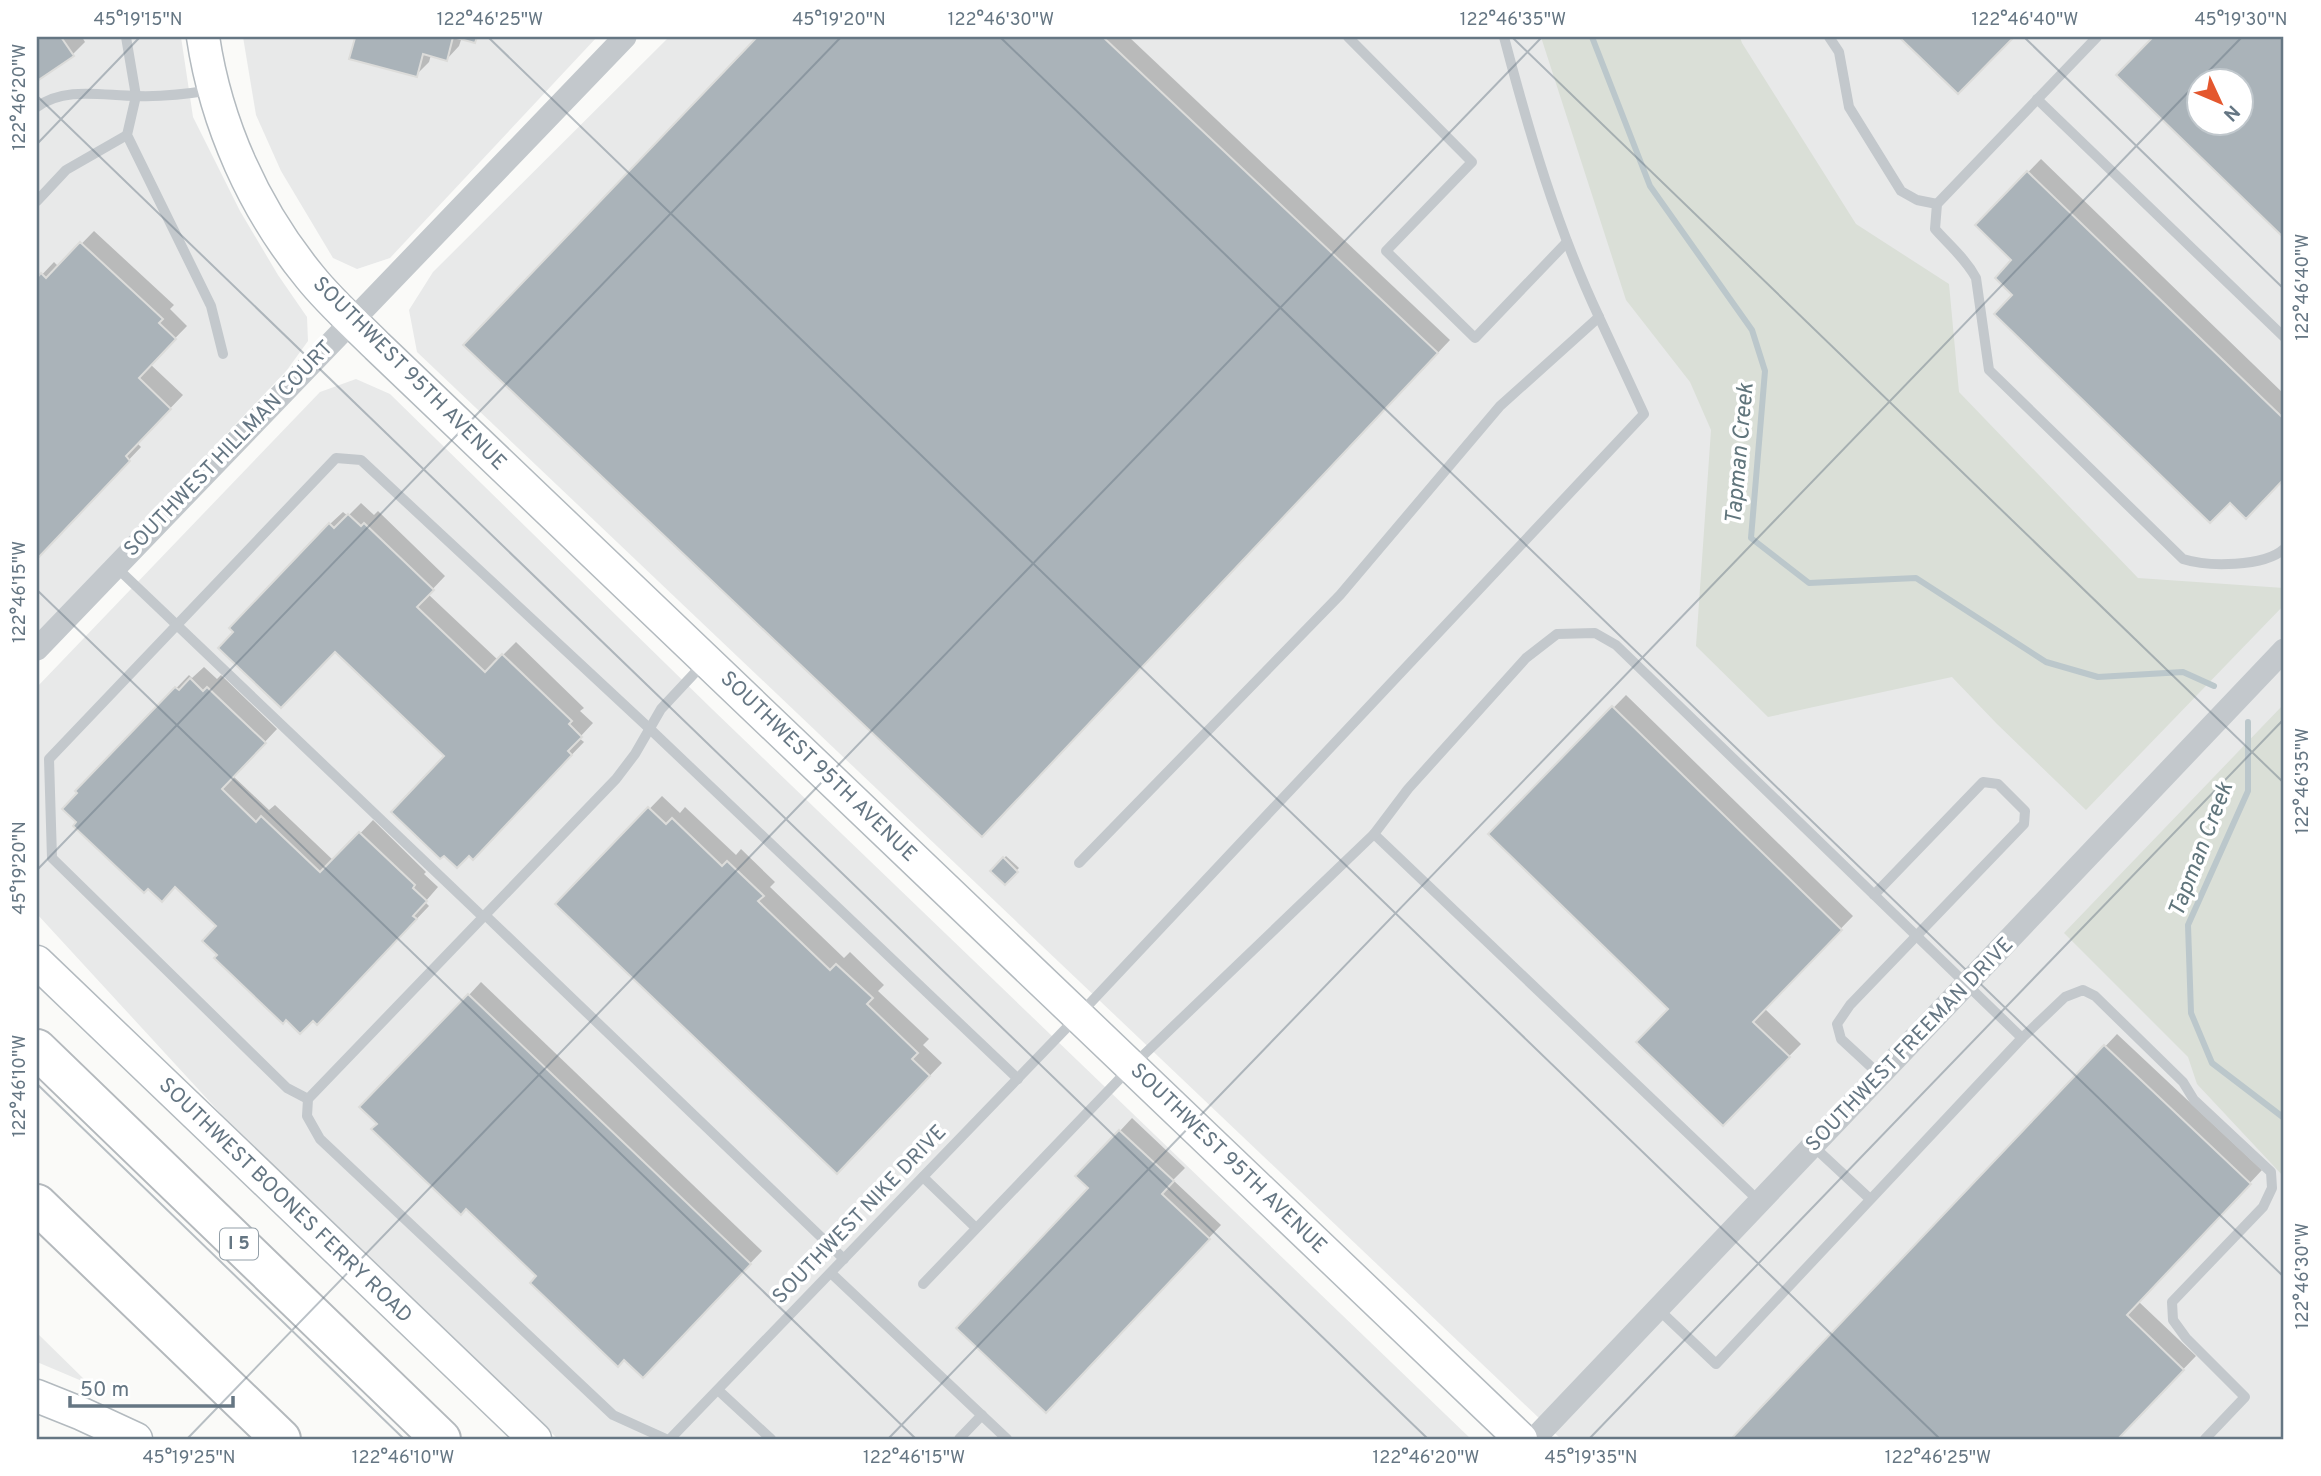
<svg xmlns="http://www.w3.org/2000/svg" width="2321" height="1476" font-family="Overpass,sans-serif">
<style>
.built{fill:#e8e9e9;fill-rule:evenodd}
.green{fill:#dadfd7}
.shadow{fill:#0003;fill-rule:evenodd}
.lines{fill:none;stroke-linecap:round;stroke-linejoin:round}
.stream{stroke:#bbc7cb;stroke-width:6}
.building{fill:#aab3b9;stroke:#dcdcda;stroke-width:2;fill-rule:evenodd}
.secondary-casing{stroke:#b3babf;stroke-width:35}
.highway-casing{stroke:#b4b9bd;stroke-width:42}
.lane{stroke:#c3c8cc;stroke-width:10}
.street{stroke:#c3c8cc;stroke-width:23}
.secondary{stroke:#fff;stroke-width:32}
.highway{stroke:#fff;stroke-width:38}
.ticks{fill:none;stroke:#657683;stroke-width:2;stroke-opacity:0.45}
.labels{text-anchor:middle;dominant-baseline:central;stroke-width:7;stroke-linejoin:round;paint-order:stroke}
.shield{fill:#fff;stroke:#939fa8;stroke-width:2}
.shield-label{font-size:19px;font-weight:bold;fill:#657683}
.street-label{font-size:21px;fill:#657683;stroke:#fff}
.water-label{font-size:23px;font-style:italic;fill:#60757c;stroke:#fff}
.neatline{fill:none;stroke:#657683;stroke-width:2.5}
.ticks-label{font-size:18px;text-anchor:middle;fill:#657683}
</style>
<rect width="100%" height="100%" fill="#fafaf8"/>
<g class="built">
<path d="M37,37H181L193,117L240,211L278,275L307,317L308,341L287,370L37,635Z"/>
<path d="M243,37H597L390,258L357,269L333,258L281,171L256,115Z"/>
<path d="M669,37H2284V1439H1561L417,352L409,310L433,272ZM2198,80H2240V122H2198Z"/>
<path d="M356,379L390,394L712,709L1471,1439H558L268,1165L37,914V687L320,392Z"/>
<path d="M37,1333L89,1384L37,1362Z"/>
</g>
<g class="green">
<path d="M1541,37H1740L1742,43L1856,224L1949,284L1959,392L2138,578L2284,588V605L2086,810L1997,724L1952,677L1768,717L1696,646L1711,430L1690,382L1626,300Z"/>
<path d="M2284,704V1177L2197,1084L2188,1057L2064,933Z"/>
</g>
<g class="shadow">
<path d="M37,37H82L85,42L73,54L37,79Z"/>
<path d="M357,37H479L475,41L462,37L459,46L447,59L431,55L429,62L416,75L351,58Z"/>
<path d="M760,37H1129L1450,340L995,822L465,345Z"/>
<path d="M1901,37H2012L1958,92Z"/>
<path d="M2155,37H2284V235L2118,75ZM2198,80H2240V122H2198Z"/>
<path d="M2041,159L2284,394V477L2246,516L2015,294L2014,260L1977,225Z"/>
<path d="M94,231L174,305L170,309L187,326L150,364L183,395L137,443L141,447L37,557V280L54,262L59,267Z"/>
<path d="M361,503L374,515L378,511L445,576L428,594L498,660L516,642L584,708L580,711L593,723L579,738L584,742L485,845L446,756L330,524L343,512L348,516Z"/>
<path d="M204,667L217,679L221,675L277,729L233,776L269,810L275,805L334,861L373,820L426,872L424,874L438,887L425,902L429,906L330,1010L219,955L218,926L175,885L79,822V793L77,791L189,675L192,678Z"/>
<path d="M1626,695L1853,916L1764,1008L1801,1044L1723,1124L1670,1009L1490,834Z"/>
<path d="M662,796L680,813L685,807L736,855L741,849L775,882L770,887L844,958L850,952L884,985L878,991L929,1039L923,1045L942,1063L850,1159L557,904Z"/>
<path d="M1006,856L1019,868L1005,882L993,870Z"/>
<path d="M481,982L762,1251L655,1363L539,1276L469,995Z"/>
<path d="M2117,1034L2262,1170L2139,1302L2196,1356L2116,1439H1734Z"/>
<path d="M1132,1118L1185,1168L1173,1180L1221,1225L1059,1398L1090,1188L1120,1131Z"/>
</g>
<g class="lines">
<g class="stream">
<path d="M1592,37L1650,186L1752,330L1765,371L1751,538L1809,583L1916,578L2046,662L2098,677L2183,672L2214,686"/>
<path d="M2248,722V791L2188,925L2191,1013L2212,1063L2284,1118"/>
</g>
</g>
<g class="building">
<path d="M37,37H61L74,56L37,81Z"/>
<path d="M352,37H477L475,43L453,37L447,61L423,54L417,77L349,59L355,38Z"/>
<path d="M757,37H1103L1438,353L982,837L463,345Z"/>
<path d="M1899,37H2014L1958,94Z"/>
<path d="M2153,37H2284V238L2116,75ZM2198,80H2240V122H2198Z"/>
<path d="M2027,171L2284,419V479L2246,519L2230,503L2210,523L1994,314L2012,295L1995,278L2011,260L1975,225Z"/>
<path d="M80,242L163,319L159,323L176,339L139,378L171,409L126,456L130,461L37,559V278L41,273L46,278Z"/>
<path d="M348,514L361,526L364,523L434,590L417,607L485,672L502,654L572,721L569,724L582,737L568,751L572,755L473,860L469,856L457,868L444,856L440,859L391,812L444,756L335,652L281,708L218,648L233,632L229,628L329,523L334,528Z"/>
<path d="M190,678L203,691L207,687L266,743L222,789L256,822L261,816L320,872L359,832L415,885L413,888L427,901L413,916L417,919L317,1025L313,1021L300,1034L286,1020L283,1024L214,958L217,955L202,941L216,926L175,887L162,902L148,889L144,893L73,826L76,822L62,809L77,793L75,791L175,687L179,690Z"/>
<path d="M1612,706L1842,930L1753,1022L1790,1057L1723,1126L1636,1042L1668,1009L1488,834Z"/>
<path d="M648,807L666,824L672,818L722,866L727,861L764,896L758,901L830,970L836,964L873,998L867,1004L918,1053L912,1059L930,1076L837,1174L555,904Z"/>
<path d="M1003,857L1018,872L1005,885L990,871Z"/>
<path d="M468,994L751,1264L643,1378L624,1360L618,1367L530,1283L536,1276L466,1209L461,1215L371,1129L377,1124L359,1107Z"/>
<path d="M2104,1045L2251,1184L2127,1315L2184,1370L2118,1439H1731Z"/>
<path d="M1119,1130L1174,1181L1162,1194L1210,1239L1046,1413L956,1328L1088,1188L1075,1176Z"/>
</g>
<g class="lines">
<g class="secondary-casing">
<g id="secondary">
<path d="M203,37C216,124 254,209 310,277C330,302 355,324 377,346L1521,1439"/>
<path d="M37,962L535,1439"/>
<path d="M37,1396L82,1414L136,1439"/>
</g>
</g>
<g class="highway-casing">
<g id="highway">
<path d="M37,1049L441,1439"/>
<path d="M37,1204L281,1439"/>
</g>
</g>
<g class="lane">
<path d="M126,37L136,96L127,135L211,306L223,354"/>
<path d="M1348,37L1472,162L1386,251L1475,338L1567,242"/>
<path d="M1504,37C1529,132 1557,228 1599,317"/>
<path d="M1829,37L1839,52L1849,107L1901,191L1917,200L1937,204"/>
<path d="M2097,37L1937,204L1935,229C1949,245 1966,259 1976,278L1989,370L2183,559C2208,567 2264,567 2284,549"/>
<path d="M2037,99L2284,337"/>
<path d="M37,107C65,86 104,96 137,96C162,97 187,94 212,90"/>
<path d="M37,201L66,170L127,135"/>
<path d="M116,567L483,917"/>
<path d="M1374,834L1760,1202"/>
<path d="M1874,895L1983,782L1998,784L2025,811L2024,824L1850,1005L1837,1024L1841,1039L1881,1076"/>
<path d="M485,915L844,1259"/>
<path d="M308,1099L287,1088L52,858L49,759L336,458L361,460L650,729L1018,1079"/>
<path d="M1813,1146L1870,1199"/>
<path d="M923,1177L976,1228"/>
<path d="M831,1273L1007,1439"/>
<path d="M923,1284L1131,1067L1374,834L1408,789L1526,658L1557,634L1595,633L1616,645L2022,1038"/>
<path d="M1658,1309L1716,1364L2022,1038L2065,997L2083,990L2095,996L2183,1082L2194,1100L2271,1172L2272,1188L2263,1207L2172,1302L2173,1320L2186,1338L2245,1397L2205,1439"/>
<path d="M718,1390L771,1439"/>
<path d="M666,1439L613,1415L320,1139L307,1116L308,1099L616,779L635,754L661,709L704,663"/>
<path d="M670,1439L1078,1016L1644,414L1599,317L1500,406L1340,595L1079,863"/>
<path d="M959,1439L982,1415"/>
</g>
<g class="street">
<path d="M37,649L625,37"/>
<path d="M1534,1439L2284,650"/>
</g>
<use href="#secondary" class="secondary"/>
<use href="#highway" class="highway"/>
</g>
<path class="ticks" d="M488,37L1940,1439M1000,37L2284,1277M1512,37L2284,783M2024,37L2284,289M2200,80L2242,37M37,96L1428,1439M37,144L140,37M37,590L916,1439M37,870L841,37M37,1084L404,1439M187,1439L1542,37M888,1439L2198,82M1589,1439L2284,719"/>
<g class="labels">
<rect class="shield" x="220" y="1228.5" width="38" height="31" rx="5"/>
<g class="shield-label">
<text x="239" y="1244">I 5</text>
</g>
<g class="street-label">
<text transform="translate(409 374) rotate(45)">SOUTHWEST 95TH AVENUE</text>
<text transform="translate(229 449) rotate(-46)">SOUTHWEST HILLMAN COURT</text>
<text transform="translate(818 767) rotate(44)">SOUTHWEST 95TH AVENUE</text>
<text transform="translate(1910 1045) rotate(-46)">SOUTHWEST FREEMAN DRIVE</text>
<text transform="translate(1228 1159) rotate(44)">SOUTHWEST 95TH AVENUE</text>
<text transform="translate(285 1201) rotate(44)">SOUTHWEST BOONES FERRY ROAD</text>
<text transform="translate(860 1215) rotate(-46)">SOUTHWEST NIKE DRIVE</text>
</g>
<g class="water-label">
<text transform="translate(1741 454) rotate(-85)">Tapman Creek</text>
<text transform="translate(2202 850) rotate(-69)">Tapman Creek</text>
</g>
</g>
<rect width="2321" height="1476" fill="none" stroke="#ffffff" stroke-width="77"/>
<g transform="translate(2220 102) rotate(134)"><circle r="33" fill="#ffffff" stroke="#c1c8cd" stroke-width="2"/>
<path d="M0-5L12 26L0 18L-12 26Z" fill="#e4572e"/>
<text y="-10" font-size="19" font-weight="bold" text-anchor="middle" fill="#657683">N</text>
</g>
<path d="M70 1396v10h163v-10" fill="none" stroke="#657683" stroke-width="3.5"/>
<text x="80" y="1396" font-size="21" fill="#657683" stroke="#ffffff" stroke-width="5" paint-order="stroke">50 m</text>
<rect x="38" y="38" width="2244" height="1400" class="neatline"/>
<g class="ticks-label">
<text x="138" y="25">45°19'15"N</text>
<text x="490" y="25">122°46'25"W</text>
<text x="839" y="25">45°19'20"N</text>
<text x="1001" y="25">122°46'30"W</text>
<text x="1513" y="25">122°46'35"W</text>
<text x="2025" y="25">122°46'40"W</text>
<text x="2241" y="25">45°19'30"N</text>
<text transform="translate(19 97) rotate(-90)" y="6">122°46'20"W</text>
<text transform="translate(2302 287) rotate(-90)" y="6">122°46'40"W</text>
<text transform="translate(19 592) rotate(-90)" y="6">122°46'15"W</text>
<text transform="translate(2302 781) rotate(-90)" y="6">122°46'35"W</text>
<text transform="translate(19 868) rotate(-90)" y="6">45°19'20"N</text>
<text transform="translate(19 1086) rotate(-90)" y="6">122°46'10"W</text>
<text transform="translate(2302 1276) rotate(-90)" y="6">122°46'30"W</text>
<text x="189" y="1463">45°19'25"N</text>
<text x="403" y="1463">122°46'10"W</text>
<text x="914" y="1463">122°46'15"W</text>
<text x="1426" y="1463">122°46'20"W</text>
<text x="1591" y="1463">45°19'35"N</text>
<text x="1938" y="1463">122°46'25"W</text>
</g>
</svg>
